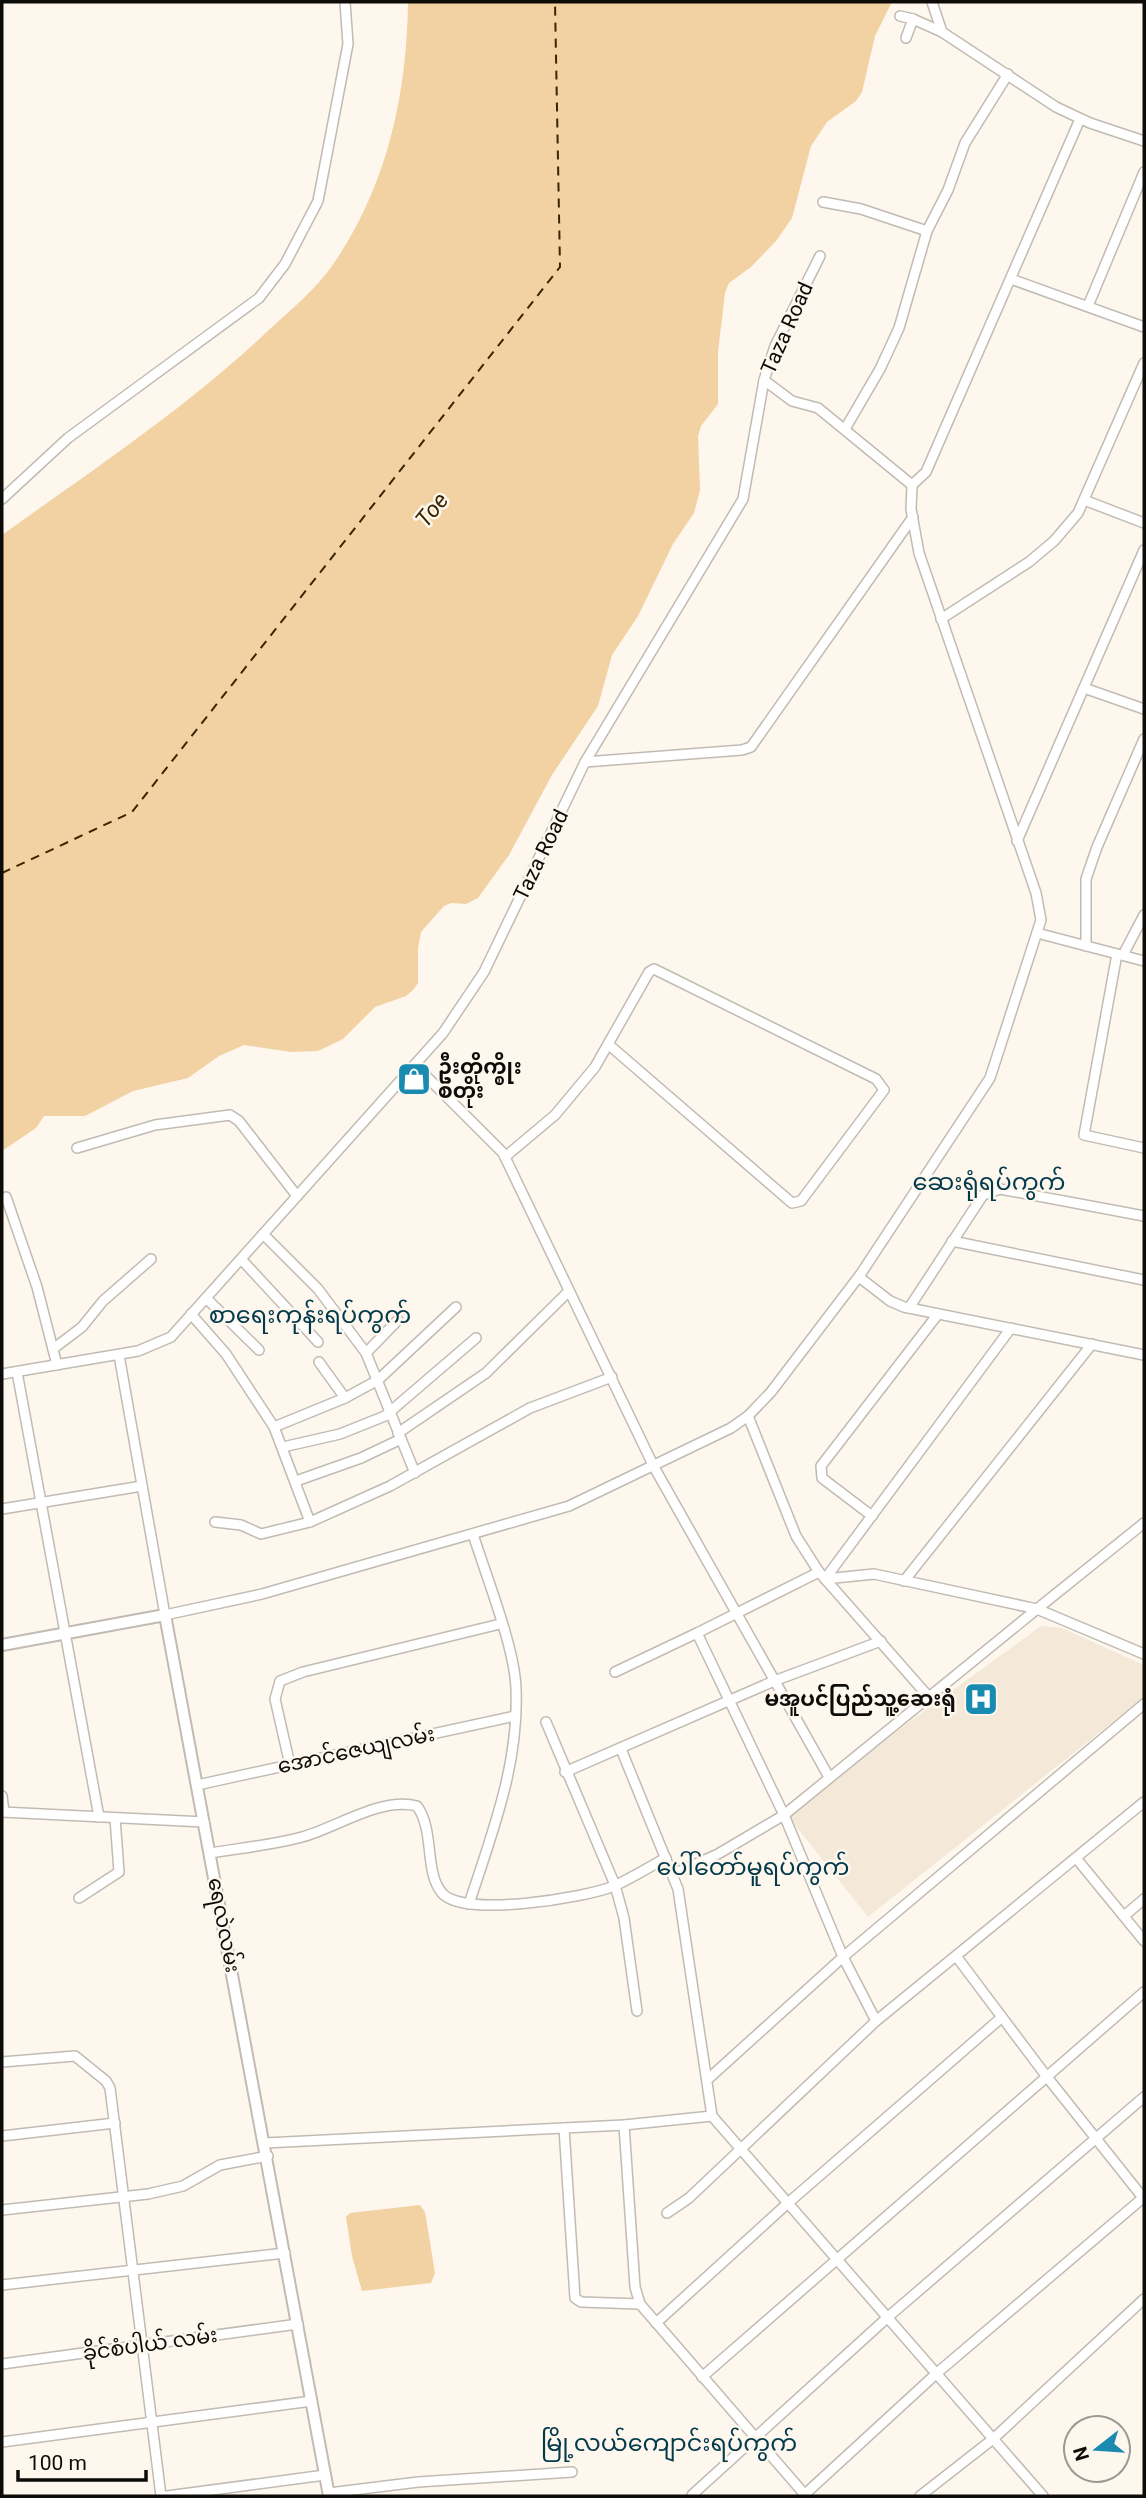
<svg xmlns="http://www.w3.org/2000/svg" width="1146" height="2498" font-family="Roboto,'Noto Sans Myanmar',sans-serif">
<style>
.built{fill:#f4e9d9}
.water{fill:#f2d1a3}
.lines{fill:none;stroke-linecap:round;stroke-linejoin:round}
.ferry{stroke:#3b2600;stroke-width:2;stroke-dasharray:9 7;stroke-linecap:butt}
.minor-casing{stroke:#c1bbb3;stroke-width:12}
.major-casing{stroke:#c1bbb3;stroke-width:14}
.minor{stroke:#fff;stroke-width:9}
.major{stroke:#fff;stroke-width:10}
.labels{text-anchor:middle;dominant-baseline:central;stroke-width:5;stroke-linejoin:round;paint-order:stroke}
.street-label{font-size:21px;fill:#0e0c09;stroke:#fdf7ee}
.poi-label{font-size:21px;font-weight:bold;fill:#0e0c09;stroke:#fdf7ee;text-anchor:start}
.water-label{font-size:23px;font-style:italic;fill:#3b2600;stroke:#fdf7ee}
.quarter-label{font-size:24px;fill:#02394b;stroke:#fdf7ee}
</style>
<rect width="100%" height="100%" fill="#fdf7ee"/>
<path class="built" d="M1041,1626L1062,1628L1144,1665V1697L868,1917L788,1816L909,1722Z"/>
<g class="water">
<path d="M408,2H892L875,36L862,92L856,101L827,122L811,146L792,218L776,241L751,267L729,283L725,293L718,352V404L701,426L698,436L700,490L694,513L673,544L638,616L612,655L598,706L552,775L509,855L478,898L466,904L451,903L444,906L421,932L418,948V983L413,990L406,996L375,1007L343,1039L318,1051L291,1052L244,1045L219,1056L188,1078L133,1091L85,1116H44L36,1128L2,1151V535C94,469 188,407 271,328C293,308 317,288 334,263C387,186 407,94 408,2Z"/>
<path d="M420,2205L425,2212L435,2273L431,2283L362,2291L352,2256L346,2217L350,2213Z"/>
</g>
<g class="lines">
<path class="ferry" d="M2,873L132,812L560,267L555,2"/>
<g class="minor-casing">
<g id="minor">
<path d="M932,2L942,32L1056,107L1090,123L1144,141"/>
<path d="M900,16L913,19"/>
<path d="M906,38L913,19L942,32"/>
<path d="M823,202L861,209L927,231"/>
<path d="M1011,279L1144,327"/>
<path d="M1088,306L1144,172"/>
<path d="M764,380L792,401L818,408L912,485"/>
<path d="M845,429L880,369L899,328L927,231L948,190L965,143L1008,74"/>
<path d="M2,499L68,438L259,298L285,264L318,201L348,44L345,2"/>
<path d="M1084,500L1144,523"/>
<path d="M941,619L1029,562L1054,541L1078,513L1144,363"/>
<path d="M1084,688L1144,709"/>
<path d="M585,762L742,750L751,747L913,517"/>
<path d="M1017,841L1144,550"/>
<path d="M1037,933L1144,961"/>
<path d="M1086,946V879L1097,847L1144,739"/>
<path d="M1117,954L1084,1135L1144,1148"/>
<path d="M1123,955L1144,915"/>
<path d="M415,1065L503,1153L654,1467L829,1777"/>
<path d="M77,1148L155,1125L230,1115L239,1121L297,1196"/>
<path d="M505,1157L555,1115L595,1067L649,972L654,969L876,1079L884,1090L801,1201L792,1203L608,1044"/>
<path d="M6,1197L37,1287L57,1365"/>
<path d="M263,1234L318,1289L366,1353L415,1473"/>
<path d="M952,1241L1144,1280"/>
<path d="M241,1259L318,1342"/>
<path d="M859,1277L890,1301L904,1307L1144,1355"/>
<path d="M206,1298L259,1350"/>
<path d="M909,1308L983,1195L1000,1189L1144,1216"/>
<path d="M191,1314L226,1354L274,1427L310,1522"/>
<path d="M53,1349L82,1327L103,1301L151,1259"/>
<path d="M366,1353L398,1320"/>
<path d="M119,1355L165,1615L262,1594L569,1506L731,1428L748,1416L771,1392L860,1275L990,1078L1041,920L1036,893L919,553L911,509L912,485L926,472L1080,119"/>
<path d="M319,1362L345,1398"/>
<path d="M17,1372L99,1817"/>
<path d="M2,1374L138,1351L171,1337L443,1033L484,972L585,762L743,499L764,380L775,346L820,256"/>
<path d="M748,1416L796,1536L819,1572L928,1696"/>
<path d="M274,1427L345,1398L378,1380L456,1307"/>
<path d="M398,1433L486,1373L568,1292"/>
<path d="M283,1447L340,1434L385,1416L476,1338"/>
<path d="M296,1481L361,1458L401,1439"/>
<path d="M2,1509L142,1486"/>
<path d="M872,1516L822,1478L821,1466L938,1314"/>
<path d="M215,1522L241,1525L261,1534L310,1522L390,1486L530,1408L612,1377"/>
<path d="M819,1572L697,1633L784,1815L843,1957L876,2021"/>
<path d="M825,1579L874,1574L1037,1609L1144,1523"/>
<path d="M825,1579L1011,1328"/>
<path d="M904,1581L1092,1344"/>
<path d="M615,1672L697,1633"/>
<path d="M546,1722L615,1885L624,1918L637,2011"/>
<path d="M621,1749L678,1889L712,2116L1043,2496"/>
<path d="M290,1765L275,1699L280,1681L303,1672L500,1624"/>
<path d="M565,1772L774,1681L881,1641"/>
<path d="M197,1785L515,1716"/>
<path d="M2,1796L4,1812"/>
<path d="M2,1812L204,1822"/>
<path d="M210,1853C241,1848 273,1845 302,1837C338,1827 380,1797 417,1806C435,1831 424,1872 442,1893C463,1918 585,1898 614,1886C632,1878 649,1867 666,1858"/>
<path d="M1076,1858L1144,1941"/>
<path d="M673,1874L718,1854L784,1815L1037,1609L1144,1654"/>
<path d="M79,1898L119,1872L115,1818"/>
<path d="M469,1904C492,1833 519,1765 516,1689C515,1648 486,1576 473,1534"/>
<path d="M1124,1916L1144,1899"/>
<path d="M956,1956L1047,2077L1144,2199"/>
<path d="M2,2062L75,2056L106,2081L110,2088L161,2496"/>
<path d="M707,2080L843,1957L1144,1704"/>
<path d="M624,2125L635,2287L640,2304L806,2496"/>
<path d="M564,2128L575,2298L581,2302L640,2304"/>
<path d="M2,2136L115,2123"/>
<path d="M265,2143L624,2125L712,2116"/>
<path d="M2,2210L148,2194L183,2186L220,2165L268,2156"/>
<path d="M667,2213L689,2198L876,2021L1144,1802"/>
<path d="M2,2285L285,2253"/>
<path d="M656,2323L788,2203L1001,2018"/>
<path d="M2,2364L298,2324"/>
<path d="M702,2377L1144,1992"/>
<path d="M2,2442L312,2401"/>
<path d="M329,2493L418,2482L572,2472"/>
<path d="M692,2495L888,2317L1144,2097"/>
<path d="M167,2496L325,2475"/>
<path d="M803,2496L937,2373L1144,2197"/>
<path d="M920,2496L993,2439L1144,2299"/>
</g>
</g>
<g class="major-casing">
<path id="major" d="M2,1645L165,1615L329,2496"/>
</g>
<use href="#minor" class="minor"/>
<use href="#major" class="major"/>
</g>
<defs>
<g id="shop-square" transform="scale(1.75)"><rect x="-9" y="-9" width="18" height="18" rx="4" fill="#198bb0" stroke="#fdf7ee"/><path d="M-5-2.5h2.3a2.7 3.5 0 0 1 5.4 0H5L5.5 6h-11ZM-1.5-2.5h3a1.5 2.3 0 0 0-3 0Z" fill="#fff"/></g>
<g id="hospital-square" transform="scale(1.75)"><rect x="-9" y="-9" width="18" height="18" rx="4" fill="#198bb0" stroke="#fdf7ee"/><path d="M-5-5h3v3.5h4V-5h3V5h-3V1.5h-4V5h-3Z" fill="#fff"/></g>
</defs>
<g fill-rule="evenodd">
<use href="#shop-square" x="414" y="1079"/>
<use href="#hospital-square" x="981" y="1699"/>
</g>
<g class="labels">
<g class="street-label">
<text transform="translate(787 328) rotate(-66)">Taza Road</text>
<text transform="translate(541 855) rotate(-64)">Taza Road</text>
<text transform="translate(356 1750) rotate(-12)">အောင်ဇေယျလမ်း</text>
<text transform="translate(224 1925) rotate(79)">ရေလဲလမ်း</text>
<text transform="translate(150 2344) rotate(-8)">ခိုင်စံပါယ် လမ်း</text>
</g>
<g class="poi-label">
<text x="438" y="1067">ဦးတိုက္စိုး<tspan x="438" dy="24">စတိုး</tspan></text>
<text x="956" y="1699" text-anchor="end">မအူပင်ပြည်သူ့ဆေးရုံ</text>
</g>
<g class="water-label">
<text transform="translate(432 510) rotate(-51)">Toe</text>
</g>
<g class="quarter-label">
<text x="989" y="1182">ဆေးရုံရပ်ကွက်</text>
<text x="310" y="1315">စာရေးကုန်းရပ်ကွက်</text>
<text x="753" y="1867">ပေါ်တော်မူရပ်ကွက်</text>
<text x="669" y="2443">မြို့လယ်ကျောင်းရပ်ကွက်</text>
</g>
</g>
<rect width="1146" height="2498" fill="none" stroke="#0e0c09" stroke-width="7"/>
<g transform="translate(1097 2449) rotate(253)"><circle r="33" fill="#fdf7ee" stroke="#9d9992" stroke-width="2"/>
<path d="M0-5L12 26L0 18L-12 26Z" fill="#198bb0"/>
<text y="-10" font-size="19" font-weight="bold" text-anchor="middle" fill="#0e0c09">N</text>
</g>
<path d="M18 2470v10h128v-10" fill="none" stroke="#0e0c09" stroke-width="3.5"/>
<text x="28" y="2470" font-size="21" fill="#0e0c09" stroke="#fdf7ee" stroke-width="5" paint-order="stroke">100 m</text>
</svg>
